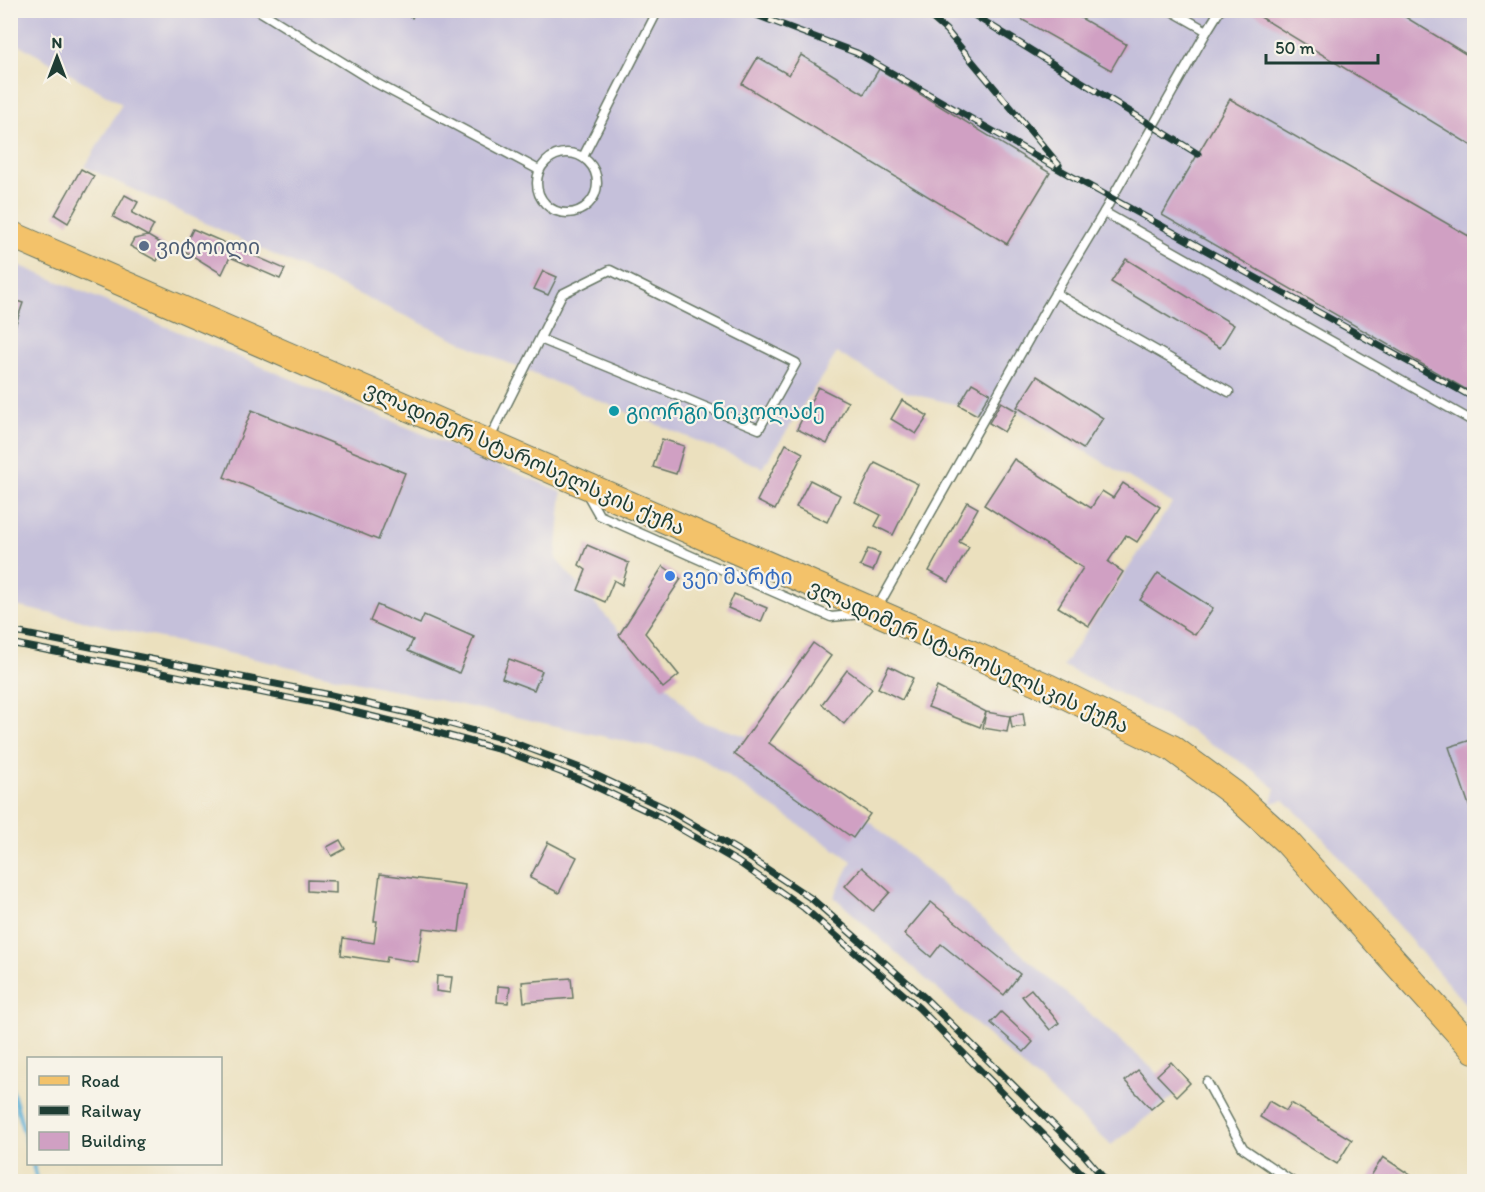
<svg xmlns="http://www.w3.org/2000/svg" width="1485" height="1192" font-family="Itim,'Noto Sans Georgian',sans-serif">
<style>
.industrial{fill:#c5c0da}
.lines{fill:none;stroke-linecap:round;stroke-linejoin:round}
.stream{stroke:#5aafd6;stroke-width:4.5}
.building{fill:#d0a0c3}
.lane-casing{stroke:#667664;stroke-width:11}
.primary-casing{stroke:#667664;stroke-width:28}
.lane{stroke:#fff;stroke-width:8}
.primary{stroke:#f3c26a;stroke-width:26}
.rail-casing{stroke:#1f3d34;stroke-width:7}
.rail{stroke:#f7f3e8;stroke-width:4.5;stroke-dasharray:14;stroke-linecap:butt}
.service-dot{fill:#5c6f8a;stroke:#f7f3e8;stroke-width:2}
.culture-dot{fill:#0f9aa8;stroke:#f7f3e8;stroke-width:2}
.shop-dot{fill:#3f7fe0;stroke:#f7f3e8;stroke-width:2}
.labels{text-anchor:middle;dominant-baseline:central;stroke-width:4.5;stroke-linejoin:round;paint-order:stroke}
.service-label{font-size:21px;fill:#4e5e75;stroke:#f7f3e8;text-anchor:start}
.culture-label{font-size:21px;fill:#0d838f;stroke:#f7f3e8;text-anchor:start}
.street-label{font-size:21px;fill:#1f3d34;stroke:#f7f3e8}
.shop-label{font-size:21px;fill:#366cbe;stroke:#f7f3e8;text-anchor:start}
</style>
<rect width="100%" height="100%" fill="#f7f3e8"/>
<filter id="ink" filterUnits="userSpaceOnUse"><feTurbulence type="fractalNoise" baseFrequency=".0167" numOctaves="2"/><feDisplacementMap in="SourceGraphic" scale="12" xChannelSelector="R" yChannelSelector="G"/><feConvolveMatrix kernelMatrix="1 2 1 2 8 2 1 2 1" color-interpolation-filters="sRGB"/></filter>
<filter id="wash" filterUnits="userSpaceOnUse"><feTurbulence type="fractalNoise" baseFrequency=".008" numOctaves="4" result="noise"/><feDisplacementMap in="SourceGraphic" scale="24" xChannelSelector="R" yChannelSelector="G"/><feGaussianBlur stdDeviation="1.35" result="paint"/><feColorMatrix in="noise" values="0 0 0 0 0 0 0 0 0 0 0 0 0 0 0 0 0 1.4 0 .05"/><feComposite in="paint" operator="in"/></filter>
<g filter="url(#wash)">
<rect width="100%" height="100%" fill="#ebe0be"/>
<g class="industrial">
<path d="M11,10L1474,11V1014L1322,837L1284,800L1271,803L1275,788L1246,765L1171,719L1063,666L1172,503L1017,411L1004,432L959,405L908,393L837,353L763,468L498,359L85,167L122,104L11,40Z"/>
<path d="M11,262L562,492L556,559L698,721L769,743L872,823L1179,1092L1111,1145L834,897L852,861L701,758L11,605Z"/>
</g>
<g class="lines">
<g class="stream">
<path d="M10,1083L28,1146"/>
<path d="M33,1164L38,1182"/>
</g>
</g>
<g id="blocks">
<g class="building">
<path d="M400,10H416L412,18Z"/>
<path d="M1025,10H1067L1126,44L1111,70L1021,19Z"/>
<path d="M1256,10H1394L1474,59V142L1472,146L1254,13Z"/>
<path d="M801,55L864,94L879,69L1050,173L1007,244L742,84L758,57L789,75Z"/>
<path d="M1230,99L1474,239V394L1162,215Z"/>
<path d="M81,169L94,176L68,223L55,215Z"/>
<path d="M125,195L138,202L132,213L154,225L148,236L165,246L157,261L130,246L134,239L148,236L113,217Z"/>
<path d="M193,229L285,269L280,279L230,257L222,274L183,250Z"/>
<path d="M1126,259L1234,325L1220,348L1111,282Z"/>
<path d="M543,271L557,277L548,295L534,289Z"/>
<path d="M10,299L23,303L11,338H10Z"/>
<path d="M1037,376L1103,418L1083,449L1017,407Z"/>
<path d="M972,383L990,393L977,415L959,405Z"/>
<path d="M818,387L848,402L827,444L797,429Z"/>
<path d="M902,400L928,416L916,434L891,419Z"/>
<path d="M1001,402L1017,411L1004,432L989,423Z"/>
<path d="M252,410L405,473L378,540L224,477Z"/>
<path d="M662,439L684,446L676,474L653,467Z"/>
<path d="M786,444L803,453L775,510L757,501Z"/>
<path d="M1014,459L1091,508L1102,491L1113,498L1123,483L1160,507L1137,542L1126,535L1108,562L1123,572L1089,626L1058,607L1083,568L984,505Z"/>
<path d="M875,463L918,484L893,535L875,526L881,515L855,502Z"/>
<path d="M810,480L840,495L827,522L796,507Z"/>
<path d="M967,502L978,508L959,542L969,547L949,582L929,571Z"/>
<path d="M587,545L629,563L622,585L614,580L605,602L578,590L586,570L579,565Z"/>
<path d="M868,549L880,553L873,571L860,566Z"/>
<path d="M663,566L681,579L645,633L679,675L663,688L619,635Z"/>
<path d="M1158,573L1213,608L1195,635L1140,600Z"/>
<path d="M734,594L767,608L761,622L728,608Z"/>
<path d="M377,605L420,624L424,615L474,637L459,673L408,651L413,640L370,621Z"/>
<path d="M813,643L831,656L769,743L870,814L853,838L734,754Z"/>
<path d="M509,659L542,671L534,690L502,678Z"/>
<path d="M889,666L913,678L902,700L878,688Z"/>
<path d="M847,670L872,689L844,724L822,704Z"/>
<path d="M937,687L986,712L1010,716L1007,732L983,728L986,712L980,727L928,707Z"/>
<path d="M1023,713L1025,726L1012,728L1010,716Z"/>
<path d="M1474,739V820L1449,747Z"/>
<path d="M340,840L345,849L332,856L327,847Z"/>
<path d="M548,842L577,857L559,893L530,878Z"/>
<path d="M862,867L890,892L873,911L845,886Z"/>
<path d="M380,874L465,885L459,932L423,928L418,962L387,957L386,962L341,955L343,938L374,943L377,921H374Z"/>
<path d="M307,880L336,881V893L307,891Z"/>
<path d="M931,902L1020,974L1004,995L941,944L931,957L904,934Z"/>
<path d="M437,976L452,977L450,993L436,991Z"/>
<path d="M571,978L573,998L524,1002L522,982Z"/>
<path d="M498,986L510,987L508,1003L497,1002Z"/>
<path d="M1031,989L1059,1023L1050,1030L1022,996Z"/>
<path d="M1001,1012L1033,1042L1024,1052L991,1023Z"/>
<path d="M1171,1062L1190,1083L1177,1096L1157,1075Z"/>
<path d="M1138,1070L1163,1099L1151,1109L1125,1081Z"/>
<path d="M1269,1101L1286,1111L1291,1103L1352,1140L1337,1164L1260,1117Z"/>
<path d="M1383,1157L1421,1182H1367Z"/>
</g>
</g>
</g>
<g filter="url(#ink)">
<use href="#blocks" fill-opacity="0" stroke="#667664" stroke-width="1.5"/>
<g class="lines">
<g class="lane-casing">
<g id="lane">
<path d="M258,10L376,83L539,170"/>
<path d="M1207,31L1220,10"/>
<circle cx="567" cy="183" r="30"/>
<path d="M583,157L658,10"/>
<path d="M1104,212L1207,31L1170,10"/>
<path d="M1055,293L1229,392"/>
<path d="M489,440L562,294L610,270L796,363L759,429L540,339"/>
<path d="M586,492L599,515L705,562L831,617L862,614"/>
<path d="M876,610L1047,307L1104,212L1474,422"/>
<path d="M1207,1082L1243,1148L1293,1182"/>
</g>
</g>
<g class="primary-casing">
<path id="primary" d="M10,234L1048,687L1172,748L1233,793L1286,841L1474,1050"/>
</g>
<use href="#lane" class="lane"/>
<use href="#primary" class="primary"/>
<g class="rail-casing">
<g id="rail">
<path d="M743,10L857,53L1064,172L1474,398"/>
<path d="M923,10L946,30L1059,165"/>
<path d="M966,10L1198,154"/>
<path d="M1470,10L1474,13"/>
<path d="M10,631L331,695L421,716L504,739L583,769L667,809L746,855L812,899L925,998L1085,1156L1107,1182"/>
<path d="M10,643L329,706L420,728L505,751L584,781L662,818L738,862L804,908L919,1008L1090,1182"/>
</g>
</g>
<use href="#rail" class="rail"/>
</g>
</g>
<circle class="service-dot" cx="144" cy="246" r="6"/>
<circle class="culture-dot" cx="614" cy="411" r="6"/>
<circle class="shop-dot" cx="670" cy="576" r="6"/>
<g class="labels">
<g class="service-label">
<text x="156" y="246">ვიტოილი</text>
</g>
<g class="culture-label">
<text x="626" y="411">გიორგი ნიკოლაძე</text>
</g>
<g class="street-label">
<text transform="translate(525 458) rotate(24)">ვლადიმერ სტაროსელსკის ქუჩა</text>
<text transform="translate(969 656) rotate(24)">ვლადიმერ სტაროსელსკის ქუჩა</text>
</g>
<g class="shop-label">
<text x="682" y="576">ვეი მარტი</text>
</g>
</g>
<rect width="1485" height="1192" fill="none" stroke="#f7f3e8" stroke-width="36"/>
<rect x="27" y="1057" width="195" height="108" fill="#f7f3e8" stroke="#a1aaa0" stroke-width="1.5"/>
<rect x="39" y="1076" width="30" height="9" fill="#f3c26a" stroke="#a1aaa0" stroke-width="1.5"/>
<text x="81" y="1087" font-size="18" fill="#1f3d34">Road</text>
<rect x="39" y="1106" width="30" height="9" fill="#1f3d34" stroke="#a1aaa0" stroke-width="1.5"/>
<text x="81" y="1117" font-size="18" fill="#1f3d34">Railway</text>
<rect x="39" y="1132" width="30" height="18" fill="#d0a0c3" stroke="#a1aaa0" stroke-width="1.5"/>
<text x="81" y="1147" font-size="18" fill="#1f3d34">Building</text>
<g transform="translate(57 57)" stroke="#f7f3e8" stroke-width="4.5" paint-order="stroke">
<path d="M0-4.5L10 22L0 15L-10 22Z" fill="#1f3d34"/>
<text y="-9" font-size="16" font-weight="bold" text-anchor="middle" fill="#1f3d34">N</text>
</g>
<path d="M1266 54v9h112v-9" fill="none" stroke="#1f3d34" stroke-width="3"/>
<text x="1275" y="54" font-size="18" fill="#1f3d34" stroke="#f7f3e8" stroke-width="4.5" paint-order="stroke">50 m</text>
</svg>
